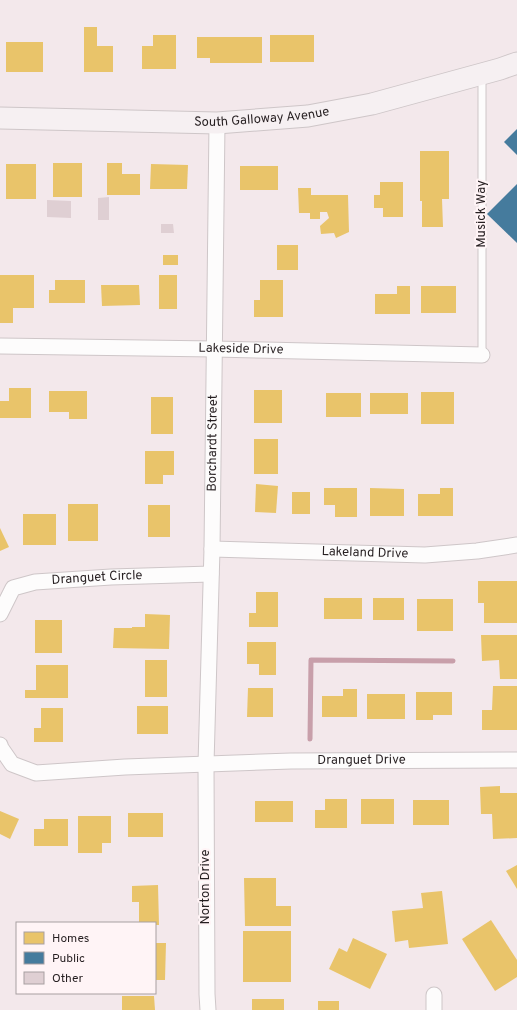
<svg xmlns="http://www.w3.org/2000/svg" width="517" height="1010" font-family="Overpass,sans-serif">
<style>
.homes{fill:#e9c46a}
.public{fill:#457b9d}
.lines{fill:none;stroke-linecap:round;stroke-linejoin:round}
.stream{stroke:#c89faa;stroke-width:5}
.building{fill:#dfcfd3}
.service-casing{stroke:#cec6c8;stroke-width:9}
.minor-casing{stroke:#cec6c8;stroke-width:17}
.secondary-casing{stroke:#cec6c8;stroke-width:23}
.service{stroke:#fdfcfc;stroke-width:7}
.minor{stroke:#fdfcfc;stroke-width:15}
.secondary{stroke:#f6f0f2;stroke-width:21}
.labels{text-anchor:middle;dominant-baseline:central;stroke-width:4;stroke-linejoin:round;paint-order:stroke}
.street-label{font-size:13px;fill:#261f21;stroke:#fff4f6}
</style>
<rect width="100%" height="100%" fill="#f3e8eb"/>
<g class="homes">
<path d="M84,27H97V46H113V72H84Z"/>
<path d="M153,35H176V69H142V46H153Z"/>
<rect x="270" y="35" width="44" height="27"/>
<path d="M197,37H262V63H210V58H197Z"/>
<rect x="6" y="42" width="37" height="30"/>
<path d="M420,151H449V199H442L443,227H422V201H420Z"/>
<rect x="53" y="163" width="29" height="34"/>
<path d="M107,163H122V174H140V195H107Z"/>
<rect x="6" y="164" width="30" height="35"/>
<path d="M151,164L188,165L187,189H150Z"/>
<rect x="240" y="166" width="38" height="24"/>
<path d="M380,182H403V217H383V208H374V195H380Z"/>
<path d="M298,188H311V195H348L349,232L336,238L334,233L321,234L320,226L329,218L327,212H320V219H310V213H299Z"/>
<rect x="277" y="245" width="21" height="25"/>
<rect x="163" y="255" width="15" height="10"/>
<path d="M0,275H34V308H13V323H0Z"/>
<rect x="159" y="275" width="18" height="34"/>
<path d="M55,280H85V303H49V290H55Z"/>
<path d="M260,280H283V317H254V300H260Z"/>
<path d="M101,285H139L140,305L102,306Z"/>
<path d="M397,286H410V314H375V294H397Z"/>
<rect x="421" y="286" width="35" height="27"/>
<path d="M9,388H31V418H0V401H9Z"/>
<rect x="254" y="390" width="28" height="33"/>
<path d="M49,391H87V419H69V412H49Z"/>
<rect x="421" y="392" width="33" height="32"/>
<rect x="326" y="393" width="35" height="24"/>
<rect x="370" y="393" width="38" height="21"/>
<rect x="151" y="397" width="22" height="37"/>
<rect x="254" y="439" width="24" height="35"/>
<path d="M145,451H174V475H163V484H145Z"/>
<path d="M256,484L278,486L276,513L255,512Z"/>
<path d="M324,488H357V517H335V505H324Z"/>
<path d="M370,488L404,489V516H370Z"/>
<path d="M440,488H453V516H418V494H440Z"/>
<rect x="292" y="492" width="18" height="22"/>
<rect x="68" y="504" width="30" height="37"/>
<rect x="148" y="505" width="22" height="32"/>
<rect x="23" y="514" width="33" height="31"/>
<path d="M0,528L9,547L0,551Z"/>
<path d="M478,581H517V623H484V603H478Z"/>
<path d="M256,592H278V627H249V613H256Z"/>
<rect x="324" y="598" width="38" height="21"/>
<rect x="373" y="598" width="31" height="22"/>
<rect x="417" y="599" width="36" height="32"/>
<path d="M145,614L170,615L169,649L113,648L114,628H132V627H145Z"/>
<rect x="35" y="620" width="27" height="33"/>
<path d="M481,635H517V679H500L499,660L482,661Z"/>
<path d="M247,642H276V675H259V664H247Z"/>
<rect x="145" y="660" width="22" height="37"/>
<path d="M36,665H68V698H25V690H36Z"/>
<path d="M493,686H517V730H482V710H492Z"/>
<path d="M248,688H273V717H247Z"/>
<path d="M343,689H357V717H322V696H343Z"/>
<path d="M416,692H452V715H433V720H416Z"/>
<rect x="367" y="694" width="38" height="25"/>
<rect x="137" y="706" width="31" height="28"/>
<path d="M41,708H63V742H34V728H41Z"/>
<path d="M500,786V793H517V838L493,839L492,814H481L480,787Z"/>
<path d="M325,799H347V828H315V810H325Z"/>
<rect x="361" y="799" width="33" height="25"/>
<rect x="413" y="800" width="36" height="25"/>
<rect x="255" y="801" width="38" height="21"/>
<path d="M0,811L19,819L10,839L0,834Z"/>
<rect x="128" y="813" width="35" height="24"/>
<path d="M78,816H111V843H102V853H78Z"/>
<path d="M44,819H68V846H34V829H44Z"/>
<path d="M517,865V889L506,871Z"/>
<path d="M244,878H276V906H291V926H245Z"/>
<path d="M158,885L159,925H155V923H139V902H132V886Z"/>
<path d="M442,891L448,944L409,948L408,940L395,942L392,911L423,908L421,893Z"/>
<path d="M491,920L517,960V977L495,991L462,939Z"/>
<rect x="243" y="931" width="48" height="51"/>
<path d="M353,938L387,954L370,989L329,969L339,948L347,952Z"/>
<path d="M155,943H166L165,980H155Z"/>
<path d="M122,996H154L155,1010H122Z"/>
<rect x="252" y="999" width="32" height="11"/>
<rect x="318" y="1001" width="21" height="9"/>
</g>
<g class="public">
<path d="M517,129V155L504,142Z"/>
<path d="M517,184V243L487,214Z"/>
</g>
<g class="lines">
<path class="stream" d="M310,739L311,660L453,661"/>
</g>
<g class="building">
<path d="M109,197V220H98V198Z"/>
<path d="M47,200L71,201V218L47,217Z"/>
<path d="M161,224H173L174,233H161Z"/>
</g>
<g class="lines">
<g class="service-casing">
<path id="service" d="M482,76V355"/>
</g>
<g class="minor-casing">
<g id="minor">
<path id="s1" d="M0,346L215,349L482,355"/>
<path id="s2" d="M212,549L425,555L477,551L517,545"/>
<path id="s3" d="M0,614L13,588L35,582L111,577L211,574"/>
<path id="s4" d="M0,745L1,748L12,764L36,773L125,767L291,761L517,760"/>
<path d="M434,995V1010"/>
<path id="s5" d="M208,1010L207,994L206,764L212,549L217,123"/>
</g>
</g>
<g class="secondary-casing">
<g id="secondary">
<path id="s6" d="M0,118L217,123L308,116L372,104L500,69L517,63"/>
</g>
</g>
<use href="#service" class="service"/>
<use href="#minor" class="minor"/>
<use href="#secondary" class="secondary"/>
</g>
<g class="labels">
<g class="street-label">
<text stroke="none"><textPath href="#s6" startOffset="262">South Galloway Avenue</textPath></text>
<text transform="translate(482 214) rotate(-90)">Musick Way</text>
<text stroke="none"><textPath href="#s1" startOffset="241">Lakeside Drive</textPath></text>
<text stroke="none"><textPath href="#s5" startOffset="567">Borchardt Street</textPath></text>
<text stroke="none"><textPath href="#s2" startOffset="153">Lakeland Drive</textPath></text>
<text stroke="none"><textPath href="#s3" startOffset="114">Dranguet Circle</textPath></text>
<text stroke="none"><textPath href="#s4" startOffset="374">Dranguet Drive</textPath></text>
<text transform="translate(206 887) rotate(-90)">Norton Drive</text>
</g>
</g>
<rect x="16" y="922" width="140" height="72" fill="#fff4f6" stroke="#a89fa1"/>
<rect x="24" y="932" width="20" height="12" fill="#e9c46a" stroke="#a89fa1"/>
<text x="52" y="942" font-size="12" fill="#261f21">Homes</text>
<rect x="24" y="952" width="20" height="12" fill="#457b9d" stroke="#a89fa1"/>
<text x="52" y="962" font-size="12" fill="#261f21">Public</text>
<rect x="24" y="972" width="20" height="12" fill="#dfcfd3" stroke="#a89fa1"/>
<text x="52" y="982" font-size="12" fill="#261f21">Other</text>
</svg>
